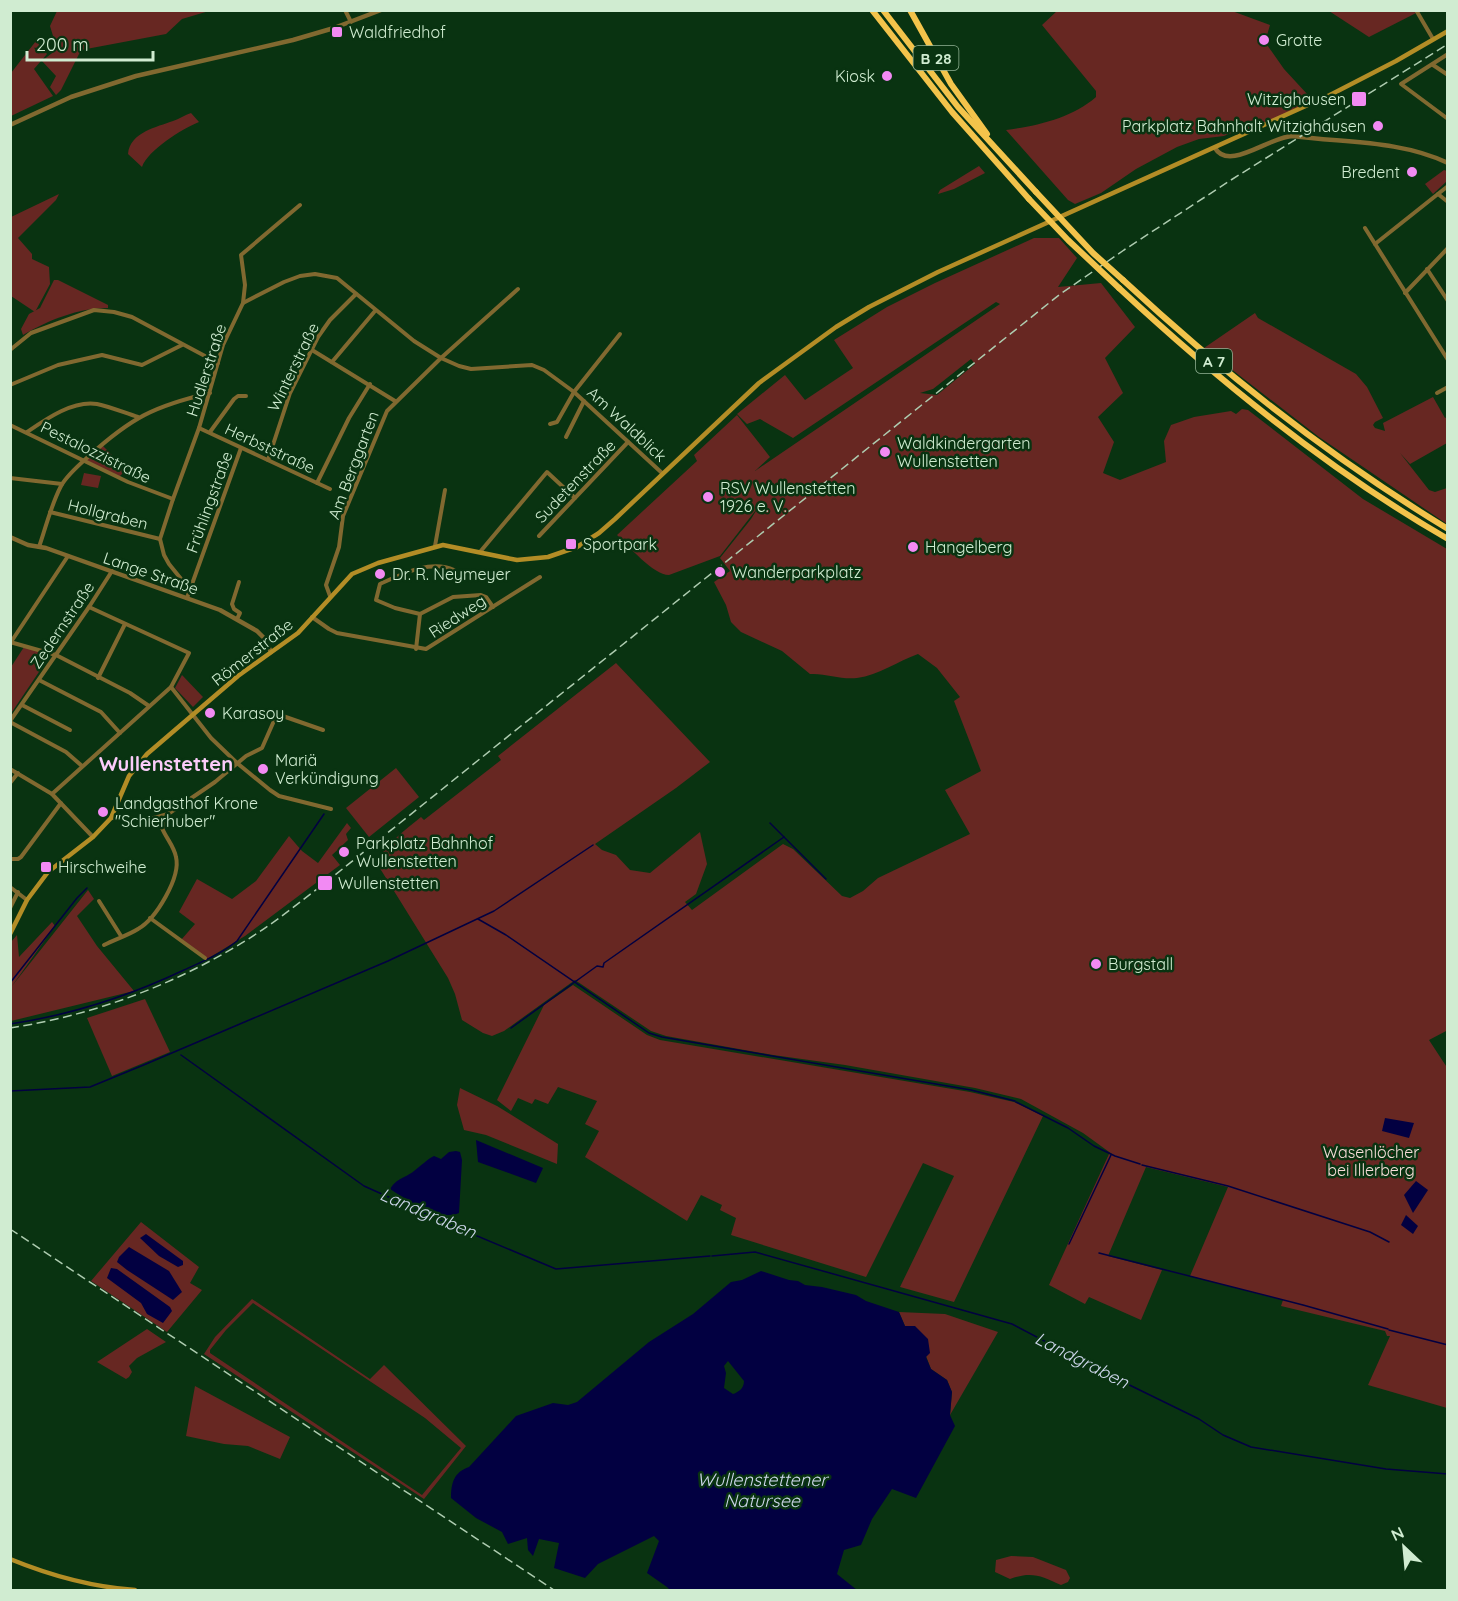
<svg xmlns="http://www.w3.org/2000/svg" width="1458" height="1601" font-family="Quicksand,sans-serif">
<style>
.green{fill:#672722;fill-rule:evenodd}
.water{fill:#020041;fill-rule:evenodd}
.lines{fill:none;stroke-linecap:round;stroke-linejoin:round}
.stream{stroke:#020041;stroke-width:1.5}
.minor{stroke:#816930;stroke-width:4}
.tertiary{stroke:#816930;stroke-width:4.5}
.secondary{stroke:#b38d26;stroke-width:4.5}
.motorway{stroke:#f3c34b;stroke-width:6}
.rail{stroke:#aeccb0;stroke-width:1.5;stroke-dasharray:9 4.5;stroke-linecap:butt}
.motorway-bridge{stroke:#f3c34b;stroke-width:6}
.poi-dot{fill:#f28af3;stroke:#093311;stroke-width:2}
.labels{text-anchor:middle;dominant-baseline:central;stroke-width:5;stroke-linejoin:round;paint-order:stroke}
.shield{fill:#093311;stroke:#94b497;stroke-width:1.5}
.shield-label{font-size:15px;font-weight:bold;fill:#d0ecd1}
.poi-label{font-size:16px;fill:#d0ecd1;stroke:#093311;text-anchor:start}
.street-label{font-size:16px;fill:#d0ecd1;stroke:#093311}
.park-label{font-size:16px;fill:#f8ddd9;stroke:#093311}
.water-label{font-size:18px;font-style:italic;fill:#ced7ec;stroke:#093311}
.quarter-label{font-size:20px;font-weight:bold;fill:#fbccfa;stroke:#093311}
</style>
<rect width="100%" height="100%" fill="#093311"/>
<g class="green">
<path d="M57,11V10L209,11L182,19L166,34L81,50L61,90L56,95L50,87L56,76L42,61L57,49L50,26Z"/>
<path d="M1057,11H1232L1270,25L1265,42L1284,69L1308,95L1312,103L1244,135L1236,131L1224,136L1199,139L1177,147L1136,169L1101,193L1075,204L1068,200L1006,130C1037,126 1072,118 1096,97V91L1042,25Z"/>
<path d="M1329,11H1420L1369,37Z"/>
<path d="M36,41L47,54L34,69L53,96L11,116V73Z"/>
<path d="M191,113L199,122C182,129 148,150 142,167L128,154C130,132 157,127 173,121C179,119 185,115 191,113Z"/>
<path d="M979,166L985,173L954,189L938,194L940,190Z"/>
<path d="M1444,170L1447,171V181L1433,194L1425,184Z"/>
<path d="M59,194L56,200L18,238L32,254V259L49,267L50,284L35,312L11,296V217Z"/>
<path d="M1034,238H1059L1077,258L1058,287L1101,283L1135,327L1105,358L1123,393L1098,417L1114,442L1103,473L1120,480L1166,462L1164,441L1171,425L1194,417L1231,411L1236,414L1242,409L1248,410L1363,499L1447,549L1448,1030L1429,1040L1448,1069L1447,1408L1368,1385L1390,1336H1387L1385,1331L1281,1306L1283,1300L1190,1276L1228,1187L1146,1167L1108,1256L1162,1270L1141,1320L1089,1297L1085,1304L1049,1285L1109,1154H1112L1083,1133L1021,1099L975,1088L845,1065L773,1055L666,1036L651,1031L575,980L504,1031L492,1036L483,1033L462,1020L455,994L448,978L376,862C386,844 405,830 421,817L424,820L501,760L498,756L616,663L710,762L676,788L595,844L602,850L616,855L630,870L650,873L700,832L707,864L696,894L685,902L692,910L783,844L793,849L842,896L850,898L863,891L878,878L970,834L945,790L981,771L954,701L960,697L937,668L918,654C898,661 879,675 857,678C841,680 826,673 810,674L782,651L741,632L731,622L726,605L714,582L730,571L720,558L751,519L759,506L720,556L669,575C653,575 629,546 617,535L697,461L694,455L737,415L770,457L755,471L1000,304L996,302L793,438L760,419L747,424L737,414L785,375L805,400L853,368L834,340L887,307L935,283ZM971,359L975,364L937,395L920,393L933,389Z"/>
<path d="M54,280H58L108,305V308C78,308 49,320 23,335L21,329L29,314L40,308Z"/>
<path d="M1255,313L1258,318L1356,374L1367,387L1383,418L1375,422L1373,425L1375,428L1385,431L1383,423L1433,397L1445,418L1447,417V443L1410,464L1400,453L1429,490L1435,492L1447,488V524L1319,437L1204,348Z"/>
<path d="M102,445L123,466L124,472L119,477L85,460Z"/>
<path d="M84,473L101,476L98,488L81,485Z"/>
<path d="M24,647L51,654L12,712L11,667Z"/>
<path d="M182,675L203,697L193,707L175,688Z"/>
<path d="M396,768L419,797L369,837L346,808Z"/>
<path d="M347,823L351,828L346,834L348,840L332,855L340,865L245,936L207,959L181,940L195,924L179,912L197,879L232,899L256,881L289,836L302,851L318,863Z"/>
<path d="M88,890L94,899L77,916L97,946L134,991L11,1021V942L17,935L19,957L52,922L55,926L12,986Z"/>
<path d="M573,985L647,1035L660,1040L970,1092L1014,1102L1043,1116L954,1302L900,1287L954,1176L923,1163L866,1277L731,1235L736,1218L720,1210L722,1205L701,1195L687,1221L585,1157L599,1131L585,1124L597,1101L558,1087L548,1104L535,1099L532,1104L518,1098L511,1111L497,1100L544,1005Z"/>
<path d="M145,999L170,1052L112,1076L87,1018Z"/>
<path d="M460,1088L497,1106L558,1144L557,1164L486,1135L464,1130L457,1105Z"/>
<path d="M141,1222L199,1267L190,1283L202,1290L167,1332L91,1281Z"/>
<path d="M252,1299L370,1379L384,1365L466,1446L424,1499L204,1354L215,1337ZM253,1303L425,1418L461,1448L422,1495L210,1353V1350L226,1330Z"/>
<path d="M899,1312L945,1314L998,1332L950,1415L952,1392L947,1380L931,1369L926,1356L905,1326Z"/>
<path d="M147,1329L166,1342L137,1358L129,1366L132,1372L129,1377L126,1379L97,1362Z"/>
<path d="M195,1386L290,1437L280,1459L248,1446L224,1444L186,1436Z"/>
<path d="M1011,1556L1033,1557L1066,1570L1070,1578L1068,1582L1061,1585C1041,1576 1032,1571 1010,1579L995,1572L996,1560Z"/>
</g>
<g class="water">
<path d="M1385,1118L1414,1123L1409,1138L1382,1131Z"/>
<path d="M476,1140L543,1168L536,1183L478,1162Z"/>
<path d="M456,1151L460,1152L462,1160L459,1213C439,1222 407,1200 390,1189C398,1177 404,1179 414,1171C421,1166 426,1160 434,1156L441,1159L449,1152Z"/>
<path d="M1416,1181L1428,1190L1413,1213L1404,1195Z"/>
<path d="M1406,1215L1418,1226L1413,1234L1401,1225Z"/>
<path d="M146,1234L183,1261V1265L178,1267L159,1256L140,1238Z"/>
<path d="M129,1247L169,1271L182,1292L173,1300L127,1270L117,1262L119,1257Z"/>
<path d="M111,1268L117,1269L170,1307L172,1311L163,1323L147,1314L141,1303L107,1278Z"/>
<path d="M761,1271L789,1280L798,1281L805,1285L822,1287L856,1295L866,1301L899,1312L905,1326H915L928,1339L930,1353L926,1357L931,1369L947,1380L952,1392L950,1415L955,1426L916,1498L892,1489L872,1519L861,1545L844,1550L837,1574L857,1590H670L667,1587L647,1573L659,1541L654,1536L598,1564L585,1578L554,1568L559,1543L539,1539L533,1556L528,1550L527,1538L508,1544L502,1532L476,1518L451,1498C451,1483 454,1472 469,1467L516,1416L553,1403L568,1405L577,1402L649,1342L693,1314L731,1282L742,1280ZM728,1361L744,1381C744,1388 739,1392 733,1394L724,1388L726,1373L724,1366Z"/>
</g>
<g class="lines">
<g class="stream">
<path d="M770,823L826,879"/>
<path d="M478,919L506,935L649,1033L662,1037L971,1090L1015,1101"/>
<path d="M10,983L77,898L87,888"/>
<path d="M10,1024C71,1015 129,996 184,970C202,962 221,954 237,941L324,814"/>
<path d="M511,1028L597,966L603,967L604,963L784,837"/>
<path d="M181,1055L364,1186L451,1225L556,1269L710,1256"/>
<path d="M10,1091L90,1087L146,1064L388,961L494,911L593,845"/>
<path d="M1016,1102L1068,1128L1094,1146L1115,1156L1140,1164"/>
<path d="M1142,1165L1228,1186L1370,1232L1389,1242"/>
<path d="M1069,1244L1111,1155"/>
<path d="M1099,1253L1303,1305L1388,1329"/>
<path d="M712,1256L755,1252L1012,1324L1111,1376L1199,1419L1223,1435L1251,1447L1386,1469L1448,1474"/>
<path d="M1389,1330L1448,1345"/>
</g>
<g class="minor">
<path d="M345,10L351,22"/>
<path d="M1416,10L1433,39"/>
<path d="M1448,54L1401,84L1448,119"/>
<path d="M1433,65L1448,75"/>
<path d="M1438,194L1448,202"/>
<path d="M1365,228L1448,360"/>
<path d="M1375,244L1448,186"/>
<path d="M1427,269L1448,301"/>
<path d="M1405,293L1448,248"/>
<path d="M243,303L245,285L241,255L300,205"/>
<path d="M10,350L31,333L94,310L114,312L132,317L218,363"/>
<path d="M312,350L395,401"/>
<path d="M332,362L375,311"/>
<path d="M10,385L58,365L102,355L142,365L182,345"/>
<path d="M1437,393L1448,387"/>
<path d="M550,424L557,422L574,392L620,334"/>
<path d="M10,425L128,482L173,499"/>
<path d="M199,428L330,489"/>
<path d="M27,432C46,419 73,400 97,404C111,407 125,413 138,417"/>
<path d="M210,432L234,399L238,396H246"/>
<path d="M566,437L584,401"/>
<path d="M268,460L290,393L318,337L330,320L356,294"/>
<path d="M10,478L62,484"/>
<path d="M317,483L349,418L370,384"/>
<path d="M50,512L160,539"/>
<path d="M539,536L628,442"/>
<path d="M435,546L445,490"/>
<path d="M39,547C46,527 51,505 61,486C67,475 80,464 89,456C131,418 154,406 210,393"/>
<path d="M480,552L547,472L575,498"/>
<path d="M454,570C431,559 402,574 380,584L376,600L395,608L420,614L453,597L481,595L486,597L493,607"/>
<path d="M190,590L169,564L164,555L160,539L173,499L199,428L223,345L243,303L284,282L300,276L315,274L337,278L414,341L441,358L459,366L471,369L532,365L544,370L574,392L662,473"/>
<path d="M330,596L326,585L339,547L343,516L387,411L441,358L518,289"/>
<path d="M187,598L241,448"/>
<path d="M312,617L329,629L337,633L426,649L540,577"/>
<path d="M237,619L240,613L234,609L232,604L239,582"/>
<path d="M10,642L56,655L130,693L149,706"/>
<path d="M11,642L68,556"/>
<path d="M416,649L420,614"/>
<path d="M98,678L125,624"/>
<path d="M39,680L101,712L120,733"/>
<path d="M171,687L211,738L237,763L270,790L279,796L331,809"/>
<path d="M22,705L70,730"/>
<path d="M10,721L89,607L112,571"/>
<path d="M10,722L66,752L82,766"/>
<path d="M10,769L52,794L93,837"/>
<path d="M10,783L18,773"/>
<path d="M52,794L171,687L189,653L89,607"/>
<path d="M111,818L150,819L168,814L215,782L246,756L262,748L277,714L323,730"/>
<path d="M10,859H18L21,857L61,803"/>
<path d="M10,887L27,900"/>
<path d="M99,901L121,936"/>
<path d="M10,908L18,892"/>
<path d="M150,918L205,958"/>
<path d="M104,945C115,939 127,936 138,929C156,919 181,877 176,857C174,846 166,838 162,828L167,815"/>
</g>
<g class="tertiary">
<path d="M10,125L71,97L136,76L293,40L334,28L381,10"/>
<path d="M1215,148C1229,172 1270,136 1293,136C1344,143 1400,140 1448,163"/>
<path d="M10,537L28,545L46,548L220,610L257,631L264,638L271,652"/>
</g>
<g class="secondary">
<path d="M10,934L27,900L48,872L93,837L111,818L129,776L147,754L238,676L298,633L352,574L378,563L443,545L517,560L548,557L577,547L599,533L615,519L759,383L836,327L869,307L938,272L1330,95L1396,61L1448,31"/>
<path d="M10,1559C49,1575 93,1587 135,1590"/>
</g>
<g class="motorway">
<path d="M872,10L952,112L1029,199"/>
<path d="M883,10L958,107L1036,192"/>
<path d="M910,10L951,84L987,134"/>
<path d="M1123,280C1223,373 1331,458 1448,529"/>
<path d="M1119,288C1219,381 1328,470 1448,539"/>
</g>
<g class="rail">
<path d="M10,1028C89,1016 166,988 235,947C267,929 296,905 325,883L1059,295L1124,250L1231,180L1448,44"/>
<path d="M10,1229L554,1590"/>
</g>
<g class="motorway-bridge">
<path d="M1036,192L1093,253L1123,280"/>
<path d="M1029,199L1068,240L1119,288"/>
</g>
</g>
<g class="poi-dot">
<rect x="331" y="26" width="12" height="12" rx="3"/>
<circle cx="1264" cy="40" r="6"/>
<circle cx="887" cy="76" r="6"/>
<rect x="1351" y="91" width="16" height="16" rx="3"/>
<circle cx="1378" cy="126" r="6"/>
<circle cx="1412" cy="172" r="6"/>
<circle cx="885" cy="452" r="6"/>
<circle cx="708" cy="497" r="6"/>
<rect x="565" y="538" width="12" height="12" rx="3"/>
<circle cx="913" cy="547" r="6"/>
<circle cx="720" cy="572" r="6"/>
<circle cx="380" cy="574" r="6"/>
<circle cx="210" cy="713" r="6"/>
<circle cx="263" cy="769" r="6"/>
<circle cx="103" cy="812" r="6"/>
<circle cx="344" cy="852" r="6"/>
<rect x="40" y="861" width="12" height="12" rx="3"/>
<rect x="317" y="875" width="16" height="16" rx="3"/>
<circle cx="1096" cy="964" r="6"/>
</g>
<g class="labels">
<g class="shield">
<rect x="913.5" y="46" width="45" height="24" rx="4.5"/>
<rect x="1196" y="349" width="36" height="24" rx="4.5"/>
</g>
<g class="shield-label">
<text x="936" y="58">B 28</text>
<text x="1214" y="361">A 7</text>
</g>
<g class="poi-label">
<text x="349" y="32">Waldfriedhof</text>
<text x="1276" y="40">Grotte</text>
<text x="875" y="76" text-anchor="end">Kiosk</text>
<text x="1346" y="99" text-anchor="end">Witzighausen</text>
<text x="1366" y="126" text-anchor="end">Parkplatz Bahnhalt Witzighausen</text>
<text x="1400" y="172" text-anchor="end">Bredent</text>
<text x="897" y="443">Waldkindergarten<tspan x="897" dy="18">Wullenstetten</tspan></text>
<text x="720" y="488">RSV Wullenstetten<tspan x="720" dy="18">1926 e. V.</tspan></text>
<text x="583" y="544">Sportpark</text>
<text x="925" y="547">Hangelberg</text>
<text x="732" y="572">Wanderparkplatz</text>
<text x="392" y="574">Dr. R. Neymeyer</text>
<text x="222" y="713">Karasoy</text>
<text x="275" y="760">Mariä<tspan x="275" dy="18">Verkündigung</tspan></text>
<text x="115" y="803">Landgasthof Krone<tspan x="115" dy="18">"Schierhuber"</tspan></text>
<text x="356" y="843">Parkplatz Bahnhof<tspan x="356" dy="18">Wullenstetten</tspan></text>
<text x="58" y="867">Hirschweihe</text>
<text x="338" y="883">Wullenstetten</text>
<text x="1108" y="964">Burgstall</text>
</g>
<g class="street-label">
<text transform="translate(293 367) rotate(-64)">Winterstraße</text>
<text transform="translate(206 370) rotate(-72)">Hudlerstraße</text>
<text transform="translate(627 424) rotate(43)">Am Waldblick</text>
<text transform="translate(270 448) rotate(25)">Herbststraße</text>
<text transform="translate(96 452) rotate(26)">Pestalozzistraße</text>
<text transform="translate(353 465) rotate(-69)">Am Berggarten</text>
<text transform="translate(575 481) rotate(-46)">Sudetenstraße</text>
<text transform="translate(209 502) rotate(-70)">Frühlingstraße</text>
<text transform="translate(108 514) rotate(14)">Hollgraben</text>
<text transform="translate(151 573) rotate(19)">Lange Straße</text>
<text transform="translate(457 616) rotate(-33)">Riedweg</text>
<text transform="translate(62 625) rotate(-56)">Zedernstraße</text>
<text transform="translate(252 652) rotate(-38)">Römerstraße</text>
</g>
<g class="park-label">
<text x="1371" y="1152">Wasenlöcher<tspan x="1371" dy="18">bei Illerberg</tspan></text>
</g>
<g class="water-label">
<text transform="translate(428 1213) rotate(23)">Landgraben</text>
<text transform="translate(1082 1360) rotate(27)">Landgraben</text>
<text x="762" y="1479">Wullenstettener<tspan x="762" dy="21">Natursee</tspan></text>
</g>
<g class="quarter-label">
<text x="166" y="763">Wullenstetten</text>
</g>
</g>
<rect width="1458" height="1601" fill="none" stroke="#d0ecd1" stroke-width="24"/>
<g transform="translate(1404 1547) rotate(334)" stroke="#093311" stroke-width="4.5" paint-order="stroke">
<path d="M0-4.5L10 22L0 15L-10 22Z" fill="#d0ecd1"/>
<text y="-9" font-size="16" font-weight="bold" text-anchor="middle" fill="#d0ecd1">N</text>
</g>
<path d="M27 51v9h126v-9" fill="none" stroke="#d0ecd1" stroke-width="3"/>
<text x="36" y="51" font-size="18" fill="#d0ecd1" stroke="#093311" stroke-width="4.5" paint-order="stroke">200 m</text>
</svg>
